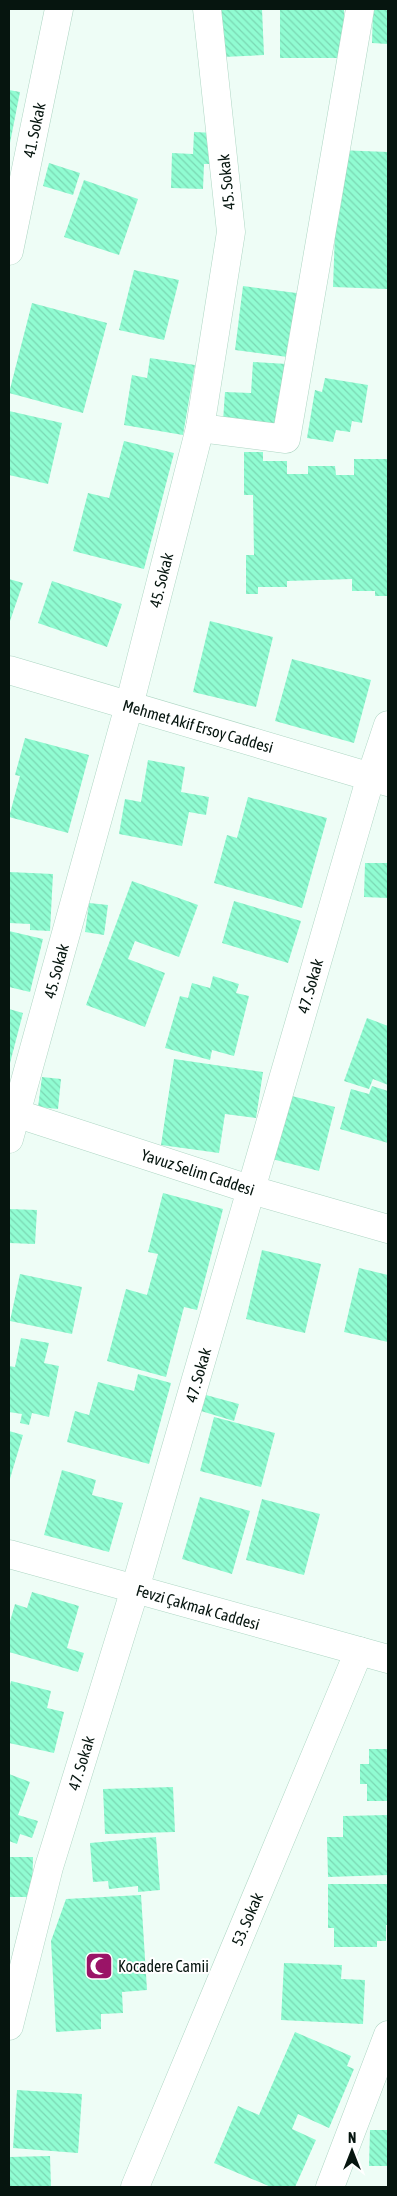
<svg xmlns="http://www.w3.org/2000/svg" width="397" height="2196" font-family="'Asap Condensed',sans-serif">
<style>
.building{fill:url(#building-back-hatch)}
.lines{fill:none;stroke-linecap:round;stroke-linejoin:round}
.street-casing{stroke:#aed6c4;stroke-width:29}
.secondary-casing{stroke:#aed6c4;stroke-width:29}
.street{stroke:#fff;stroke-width:28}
.secondary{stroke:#fff;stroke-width:28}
.labels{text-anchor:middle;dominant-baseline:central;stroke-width:4;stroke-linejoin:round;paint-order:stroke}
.street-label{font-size:16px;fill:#06150f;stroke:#fff}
.poi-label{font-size:16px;fill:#06150f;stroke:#fff;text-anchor:start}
</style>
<defs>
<pattern id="building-back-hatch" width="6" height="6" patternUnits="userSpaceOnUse" patternTransform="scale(1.25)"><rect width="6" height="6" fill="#90fcd2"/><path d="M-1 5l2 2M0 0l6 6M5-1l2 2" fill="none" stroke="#7bd7b3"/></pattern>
</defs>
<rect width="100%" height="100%" fill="#eefdf6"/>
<g class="building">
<path d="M220,9H262L264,55L223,57Z"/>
<rect x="280" y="9" width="64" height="49"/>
<path d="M373,9H388V44L372,43Z"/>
<path d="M9,90L20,92L10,143H9Z"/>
<path d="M194,132L215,133L214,164H204L203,189L171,188L172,153L193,154Z"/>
<path d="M338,150L388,152L387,289L333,287Z"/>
<path d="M49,163L80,173L73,195L43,186Z"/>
<path d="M84,180L138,199L119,255L64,237Z"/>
<path d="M134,270L179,280L164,340L119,330Z"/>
<path d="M243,286L304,294L295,358L235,350Z"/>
<path d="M32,303L107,323L83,413L9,393Z"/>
<path d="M150,358L195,365L183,435L124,425L132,375L147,378Z"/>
<path d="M253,362L287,364L283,425L223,421L225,392L251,393Z"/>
<path d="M325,378L368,385L362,423L352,421L350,432L336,430L333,442L307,438L315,390L322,392Z"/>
<path d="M9,411L62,423L48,484L9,475Z"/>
<path d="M124,441L174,453L144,569L73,551L88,493L109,498Z"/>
<path d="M244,452H263V461H287V474H308V466H335L336,475H354V459H388V596H375V591H352V579L287,581V587H258V594H246V555H254L253,495H244Z"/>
<path d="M9,579L23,583L9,624Z"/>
<path d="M52,581L122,604L107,647L38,623Z"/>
<path d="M210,621L273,637L256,707L193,692Z"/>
<path d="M292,659L371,680L354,743L275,721Z"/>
<path d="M25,738L89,755L68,833L9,817L20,776L15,775Z"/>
<path d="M148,760L185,767L181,792L209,797L206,815L189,812L182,846L119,834L125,799L141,802Z"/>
<path d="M248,797L327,818L302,908L214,883L227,835L237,838Z"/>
<path d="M365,863H388V898L364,897Z"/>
<path d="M9,872L53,874L50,931L30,930V924L9,923Z"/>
<path d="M132,881L198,905L179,957L135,941L128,959L165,973L145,1027L86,1005Z"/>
<path d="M234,901L301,921L288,963L222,943Z"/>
<path d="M89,903L108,905L104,935L85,932Z"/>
<path d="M9,931L43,939L30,992L9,987Z"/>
<path d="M213,976L239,984L236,993L249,996L234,1056L212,1050L210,1060L165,1048L180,996L188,998L192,983L210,988Z"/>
<path d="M9,1009L23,1013L9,1067Z"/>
<path d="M367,1018L388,1026V1085L373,1079L369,1089L344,1081Z"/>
<path d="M174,1059L263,1072L256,1118L225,1114L219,1153L161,1145Z"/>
<path d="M42,1077L61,1079L58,1109L38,1107Z"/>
<path d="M372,1086L388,1091V1143L340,1129L351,1089L369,1094Z"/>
<path d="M288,1095L335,1107L319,1171L272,1159Z"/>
<path d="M163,1193L223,1209L197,1310L184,1307L166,1377L107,1361L126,1289L147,1295L158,1254L148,1252Z"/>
<path d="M9,1209L37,1210L35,1244L9,1243Z"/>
<path d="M262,1250L321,1264L305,1333L246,1319Z"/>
<path d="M359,1268L388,1275V1342L344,1332Z"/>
<path d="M20,1274L82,1287L72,1334L10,1321Z"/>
<path d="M21,1338L49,1343L44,1363L59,1366L49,1417L32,1413L29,1425L20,1423L22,1414L9,1412V1366L15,1367Z"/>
<path d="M138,1374L171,1383L149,1464L67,1442L75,1411L89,1415L98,1382L134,1391Z"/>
<path d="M206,1395L239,1404L234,1421L201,1411Z"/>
<path d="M214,1417L275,1433L261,1487L200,1471Z"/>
<path d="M9,1431L23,1435L9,1482Z"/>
<path d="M62,1470L96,1480L92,1495L123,1503L109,1552L44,1535Z"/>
<path d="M200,1497L250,1511L232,1574L182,1559Z"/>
<path d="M262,1499L320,1514L304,1575L246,1560Z"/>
<path d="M32,1592L79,1606L67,1648L84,1653L78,1672L9,1652V1625L15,1604L27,1608Z"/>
<path d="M11,1681L51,1691L47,1708L64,1712L54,1753L9,1743V1690Z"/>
<path d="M369,1749H388V1801H367V1784H360V1764H369Z"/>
<path d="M9,1774L30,1782L18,1815L38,1821L32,1838L20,1834L17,1844L9,1841Z"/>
<path d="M173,1787L175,1832L105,1834L103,1789Z"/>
<path d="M388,1815V1875L328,1877L327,1837H343V1816Z"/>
<path d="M156,1837L160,1890L138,1892V1886L109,1889L108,1881L93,1882L90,1843Z"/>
<path d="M9,1857H33L32,1897H9Z"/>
<path d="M328,1884H388V1925H386V1941H377V1947H334V1928H328Z"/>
<path d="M141,1895L147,1990L122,1992L123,2013L101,2014V2029L56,2032L51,1941L66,1899Z"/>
<path d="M284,1963L342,1965L341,1979L365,1980L363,2024L281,2020Z"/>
<path d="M295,2032L351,2056L347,2066L354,2069L329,2128L298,2114L292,2129L316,2140L295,2187H271L214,2163L238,2106L259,2115Z"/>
<path d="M17,2090L82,2094L78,2153L13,2148Z"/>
<path d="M370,2130H388V2166H369Z"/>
<path d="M50,2156L51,2187H9V2157Z"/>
</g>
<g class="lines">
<g class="street-casing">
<g id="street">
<path d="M9,251L59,9"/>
<path d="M200,428L286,439L360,9"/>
<path d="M9,1111L252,1190L388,1229"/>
<path d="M9,1139L129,706L200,428L231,232L207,9"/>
<path d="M9,1554L388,1659"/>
<path d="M9,2026L49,1867L135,1589L371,776L388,725"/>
<path d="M135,2187L359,1651"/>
<path d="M330,2187L388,2035"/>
</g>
</g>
<g class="secondary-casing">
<path id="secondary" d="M9,670L388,782"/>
</g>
<use href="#street" class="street"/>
<use href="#secondary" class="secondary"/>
</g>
<defs>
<g id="mosque-square" transform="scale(1.4375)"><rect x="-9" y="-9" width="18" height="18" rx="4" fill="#9a1467" stroke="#fff"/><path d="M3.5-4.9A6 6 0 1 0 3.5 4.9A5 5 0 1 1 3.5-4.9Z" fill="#fff"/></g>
</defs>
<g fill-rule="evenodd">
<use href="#mosque-square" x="99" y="1966"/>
</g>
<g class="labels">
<g class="street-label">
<text transform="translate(34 130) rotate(-78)">41. Sokak</text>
<text transform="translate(226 182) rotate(-96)">45. Sokak</text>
<text transform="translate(161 580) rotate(-76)">45. Sokak</text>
<text transform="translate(198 726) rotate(16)">Mehmet Akif Ersoy Caddesi</text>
<text transform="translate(56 971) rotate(-75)">45. Sokak</text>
<text transform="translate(310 986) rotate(-74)">47. Sokak</text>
<text transform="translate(198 1172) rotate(18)">Yavuz Selim Caddesi</text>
<text transform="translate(198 1375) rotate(-74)">47. Sokak</text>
<text transform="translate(198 1607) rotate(16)">Fevzi Çakmak Caddesi</text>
<text transform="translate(81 1763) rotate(-73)">47. Sokak</text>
<text transform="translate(247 1919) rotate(-67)">53. Sokak</text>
</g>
<g class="poi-label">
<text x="118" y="1966">Kocadere Camii</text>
</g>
</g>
<rect width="397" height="2196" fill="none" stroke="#06150f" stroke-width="20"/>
<g transform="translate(352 2151)" stroke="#ffffff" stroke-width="4" paint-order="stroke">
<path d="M0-4L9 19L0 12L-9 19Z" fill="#06150f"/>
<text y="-8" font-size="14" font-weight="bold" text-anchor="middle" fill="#06150f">N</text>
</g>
</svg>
